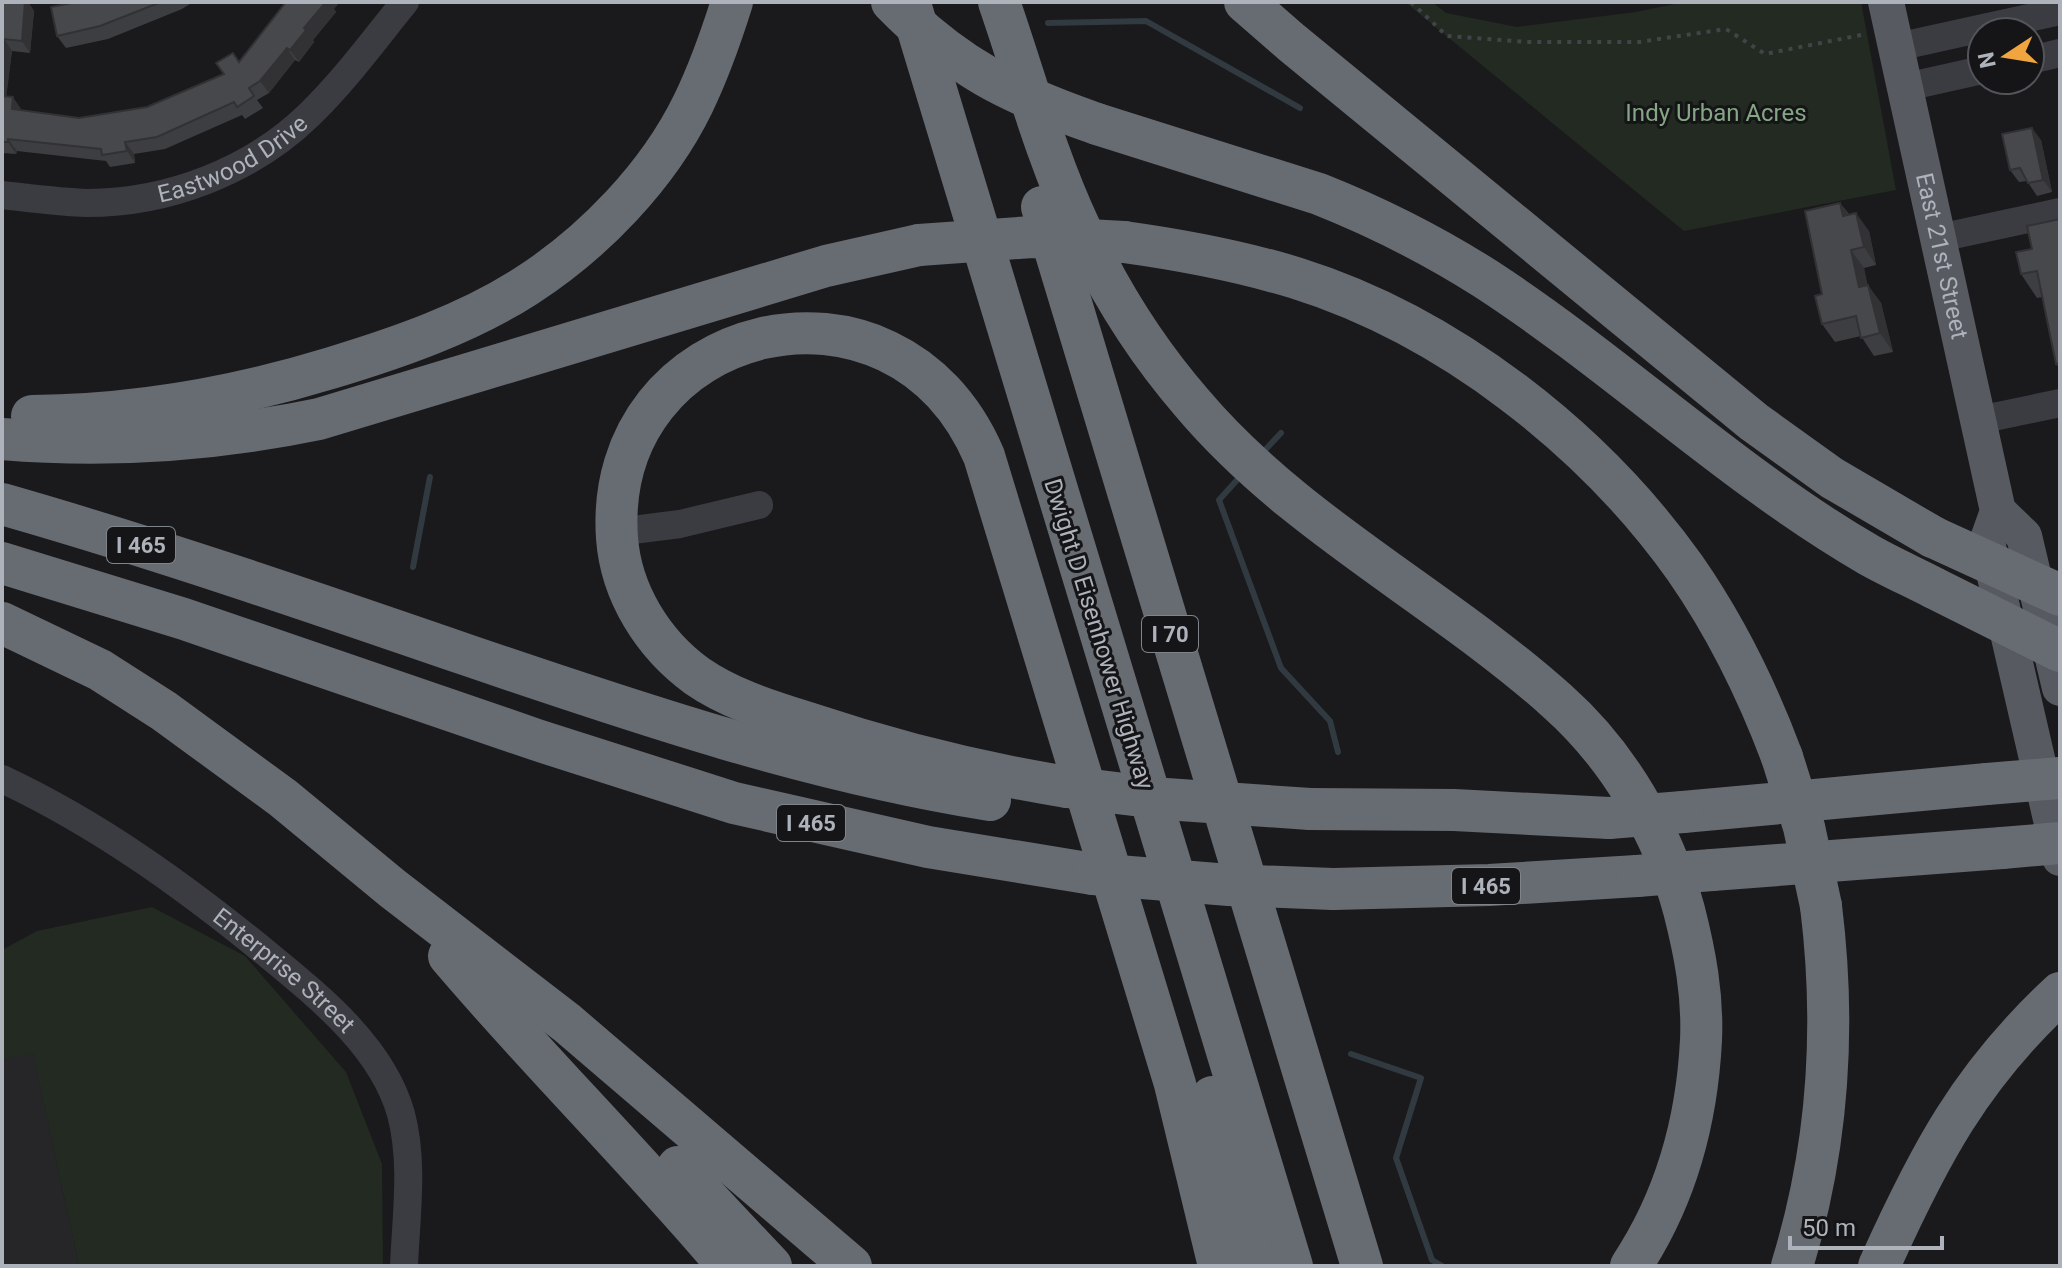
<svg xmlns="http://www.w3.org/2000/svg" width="2062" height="1268" font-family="Roboto,sans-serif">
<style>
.built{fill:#262629}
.green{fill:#222a22}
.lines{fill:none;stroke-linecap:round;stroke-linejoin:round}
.stream{stroke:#303a40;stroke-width:6}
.path{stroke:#414448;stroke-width:4;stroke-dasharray:4 6;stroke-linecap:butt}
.minor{stroke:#3b3c41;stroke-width:28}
.major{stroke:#575a60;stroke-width:36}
.highway{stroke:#676b72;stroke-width:42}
.highway-bridge{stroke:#676b72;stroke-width:42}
.wall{fill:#3d3e41}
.shaded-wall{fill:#323235}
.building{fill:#47484c;stroke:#323235;stroke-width:2}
.labels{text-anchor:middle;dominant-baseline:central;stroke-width:6;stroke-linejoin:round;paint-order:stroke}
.shield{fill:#151517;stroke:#7f838a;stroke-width:2}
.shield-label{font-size:22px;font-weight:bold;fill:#adb2bb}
.park-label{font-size:24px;fill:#85a684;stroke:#151517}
.street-label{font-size:24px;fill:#adb2bb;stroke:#151517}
</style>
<rect width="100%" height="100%" fill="#1a1a1c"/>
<path class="built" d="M33,1052L79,1266H2V1060Z"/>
<g class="green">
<path d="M1405,2H1432L1446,13L1517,27L1636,12L1684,2H1861L1896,190L1684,231Z"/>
<path d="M152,907L245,956L346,1072L382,1164L383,1266H79L33,1053L2,1060V950L37,931Z"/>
</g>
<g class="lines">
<g class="stream">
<path d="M1048,23L1146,21L1300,108"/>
<path d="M1266,449L1281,433"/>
<path d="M1237,480L1219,500L1281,668L1330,721L1338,752"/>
<path d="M413,567L430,477"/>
<path d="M1351,1054L1421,1078L1396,1158L1432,1260L1442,1266"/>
</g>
<path class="path" d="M1411,2L1447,36L1527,42H1639L1726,29L1765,54L1866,34"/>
<g class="minor">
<path d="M1897,47L2060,11"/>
<path d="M2030,60L2060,53"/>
<path d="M1906,87L1982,70"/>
<path id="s1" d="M2,195C30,198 59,202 87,203C168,203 252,171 310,114C345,80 374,40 405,2"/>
<path d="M1939,238L2060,212"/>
<path d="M1979,420L2060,403"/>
<path d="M617,532L680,524L759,505"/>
<path id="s2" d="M2,779C98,824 184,886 266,953C318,996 382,1046 401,1114C414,1163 406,1216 404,1266"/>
</g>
<g class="major">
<path id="s3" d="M1886,2L1998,511L1987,542L2060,858"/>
<path d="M1998,511L2024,536L2060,688"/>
</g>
<g class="highway">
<path d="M999,2C1025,77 1046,156 1080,228C1109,291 1147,351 1192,403C1295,525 1440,596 1557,701C1618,755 1663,832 1684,910C1695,953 1703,995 1701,1040C1697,1120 1676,1198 1631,1266"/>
<path d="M1245,2L1291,42L1754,422L1832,478L1933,537"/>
<path d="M911,7L1292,1266"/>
<path d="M1097,124L1319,194C1377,217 1434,246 1486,279C1618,365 1733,476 1869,555C1890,567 1913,577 1934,588"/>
<path d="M1042,207L1362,1266"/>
<path d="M1124,242C1182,250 1240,261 1296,278C1449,326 1593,439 1685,568C1726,627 1757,690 1782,757"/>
<path d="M32,416C135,415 233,398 331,368C397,348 467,324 526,286C593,243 658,176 693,104C709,71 721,37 732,2"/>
<path d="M2,439C110,448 213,441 319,419L826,266L919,245"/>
<path d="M2,504C159,549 313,602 467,655C640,714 809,771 990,800"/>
<path d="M2,563L184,619L537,740L734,803L928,847L1093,874"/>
<path d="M2,623L100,670L164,711L283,798L392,888L567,1023L851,1266"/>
<path d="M1067,787C979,773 892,751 808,723C770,711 730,699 697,676C653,644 621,593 617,538C602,322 895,249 984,456L1175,1084L1219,1266"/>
<path d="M1310,809L1454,810L1609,818"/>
<path d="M1683,812L1987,784"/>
<path d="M1712,870L2002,848"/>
<path d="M1333,889L1489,885L1637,876"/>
<path d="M449,956C539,1062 638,1159 728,1266"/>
<path d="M1212,1097L1255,1266"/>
<path d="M678,1167L771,1266"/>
<path d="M1792,1266C1828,1149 1836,1027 1821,906"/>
<path d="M1879,1266C1929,1155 1970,1077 2060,993"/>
</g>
<g class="highway-bridge">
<path d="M892,2C955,67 1013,95 1097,124"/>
<path d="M919,245L1032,237L1124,242"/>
<path d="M1933,537L2060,595"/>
<path d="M1934,588L2060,651"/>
<path d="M1782,757L1804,827L1821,906"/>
<path d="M1987,784L2060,778"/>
<path d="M1067,787L1166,799L1310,809"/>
<path d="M1609,818L1683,812"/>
<path d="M2002,848L2060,843"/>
<path d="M1093,874L1229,885L1333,889"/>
<path d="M1637,876L1712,870"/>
</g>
</g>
<g class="wall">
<path d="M2,2H28L34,11L30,53L12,51L6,96L21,110L79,118L147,107L224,74L239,62L334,9L336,12L313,40L314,42L299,62L295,60L269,93L257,100L263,108L245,119L242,115L165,149L134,154L135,163L110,167L106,161L17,151L16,154L2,153Z"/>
<path d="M76,2H193L182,9L108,39L66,48L57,36Z"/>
<path d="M2041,140L2052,192L2037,196L2027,181L2019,182L2010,170Z"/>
<path d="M1840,203L1849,214L1869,231L1876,265L1864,268L1867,285L1881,303L1893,352L1874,356L1861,336L1835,342L1822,324Z"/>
<path d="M2060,219V369L2056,364L2042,297L2037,298L2021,274L2032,249Z"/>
</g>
<g class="shaded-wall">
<path d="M25,2H28L34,11L30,53L22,41Z"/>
<path d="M326,2H340L334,9L336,12L313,40L314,42L299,62L290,50L304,28Z"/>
<path d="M4,39L12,51L5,107L2,103V53Z"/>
<path d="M287,48L295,60L269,93L260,81Z"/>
<path d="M13,97L21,109L20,121L12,109Z"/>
<path d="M2032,128L2041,140L2052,192L2043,180Z"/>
<path d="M8,139L17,151L16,154L8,142Z"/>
<path d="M125,142L134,154L135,163L127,151Z"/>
<path d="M1840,203L1853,221L1843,216Z"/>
<path d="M1856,213L1869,231L1876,265L1864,247Z"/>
<path d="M1851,250L1864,268L1872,305L1859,287Z"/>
<path d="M1868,285L1881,303L1893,352L1880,333Z"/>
</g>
<g class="building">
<path d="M2,2H25L22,41L4,39L2,53Z"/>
<path d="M76,2H161L100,26L57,36L51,7Z"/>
<path d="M286,2H326L304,28L306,30L290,50L287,48L260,81L249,88L254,96L237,107L234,102L157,137L125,142L127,151L102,155L101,149L8,139V142H2V96L13,97L12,109L79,118L147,107L224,74L216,63L233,53L239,62Z"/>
<path d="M2032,128L2043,180L2028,183L2020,168L2010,170L2002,134Z"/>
<path d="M1840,203L1843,216L1856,213L1864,247L1851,250L1859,287L1868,285L1880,333L1861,338L1856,316L1822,324L1815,296L1822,294L1805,211Z"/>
<path d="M2060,219V363L2056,364L2037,271L2021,274L2016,252L2032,249L2027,226Z"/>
</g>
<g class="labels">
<g class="shield">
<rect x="107" y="527" width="68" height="36" rx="6"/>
<rect x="1142" y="616" width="56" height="36" rx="6"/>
<rect x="777" y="805" width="68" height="36" rx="6"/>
<rect x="1452" y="868" width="68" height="36" rx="6"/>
</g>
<g class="shield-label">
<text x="141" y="545">I 465</text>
<text x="1170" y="634">I 70</text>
<text x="811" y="823">I 465</text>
<text x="1486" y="886">I 465</text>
</g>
<g class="park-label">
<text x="1716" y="113">Indy Urban Acres</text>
</g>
<g class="street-label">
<text stroke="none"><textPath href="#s1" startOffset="240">Eastwood Drive</textPath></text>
<text stroke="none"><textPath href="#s3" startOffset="260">East 21st Street</textPath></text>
<text transform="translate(1099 634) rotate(73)">Dwight D Eisenhower Highway</text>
<text stroke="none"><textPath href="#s2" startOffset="342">Enterprise Street</textPath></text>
</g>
</g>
<rect width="2062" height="1268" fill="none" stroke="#adb2bb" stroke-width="8"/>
<g transform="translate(2006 56) rotate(258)"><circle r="38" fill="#151517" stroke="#525459" stroke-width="2"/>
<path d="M0-6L14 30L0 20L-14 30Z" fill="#f0a53e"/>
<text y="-12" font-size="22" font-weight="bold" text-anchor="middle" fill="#adb2bb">N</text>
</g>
<path d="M1790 1236v12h152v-12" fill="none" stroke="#adb2bb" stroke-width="4"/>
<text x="1802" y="1236" font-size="24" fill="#adb2bb" stroke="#151517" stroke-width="6" paint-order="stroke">50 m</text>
</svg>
